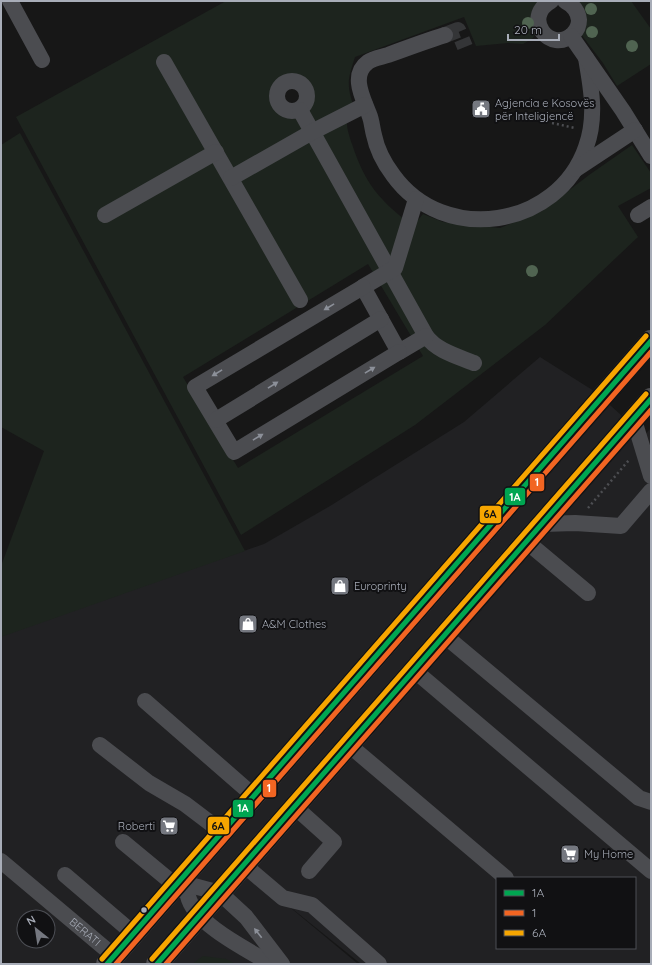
<svg xmlns="http://www.w3.org/2000/svg" width="652" height="965" font-family="Quicksand,sans-serif">
<style>
.built{fill:#212123;fill-rule:evenodd}
.green{fill:#1d241e;fill-rule:evenodd}
.lines{fill:none;stroke-linecap:round;stroke-linejoin:round}
.minor-tunnel{stroke:#343537;stroke-width:16;stroke-dasharray:16 8;stroke-linecap:butt}
.path{stroke:#4d4e52;stroke-width:2.5;stroke-dasharray:2 3;stroke-linecap:butt}
.minor{stroke:#4b4c50;stroke-width:16}
.highway{stroke:#4e4e51;stroke-width:22}
.bus-1-casing{stroke:#111113;stroke-width:8}
.bus-2-casing{stroke:#111113;stroke-width:8}
.bus-3-casing{stroke:#111113;stroke-width:8}
.bus-1{stroke:#00a651;stroke-width:5}
.bus-2{stroke:#f26522;stroke-width:5}
.bus-3{stroke:#f7a600;stroke-width:5}
.tree{fill:#506451}
.oneway{fill:#8c9099}
.bus-dot{fill:#a8adb8;stroke:#111113;stroke-width:1.5}
.labels{text-anchor:middle;dominant-baseline:central;stroke-width:4;stroke-linejoin:round;paint-order:stroke}
.poi-label{font-size:11px;fill:#a8adb8;stroke:#111113;text-anchor:start}
.street-label{font-size:11px;fill:#a8adb8;stroke:#111113}
.line-badge{stroke:#111113;stroke-width:1.5}
.badge-label{font-size:11px;text-anchor:middle;font-weight:bold;fill:#fff}
.pale-badge-label{font-size:11px;text-anchor:middle;font-weight:bold;fill:#111}
</style>
<rect width="100%" height="100%" fill="#171717"/>
<path class="built" d="M540,357L594,391L620,414L636,444L651,428V964H361L274,894L358,964H1V632L8,631L264,544L330,506L464,422ZM497,878H635V948H497ZM24,917H48V941H24Z"/>
<g class="green">
<path d="M226,1H551L533,38L523,44L508,43L476,46L464,17L355,57C348,79 346,84 354,107C352,111 348,116 347,120C346,127 350,138 352,144C365,184 380,201 413,226L423,214L443,222L500,228L542,211L589,175L632,145L651,173V188L618,206L638,237L545,325L415,425L241,535L16,117ZM292,80C325,86 297,127 280,105C271,94 281,82 292,80ZM368,264L423,356L238,468L183,377Z"/>
<path d="M565,1H631L651,29V64L617,86L603,63L577,29Z"/>
<path d="M20,133L245,551L1,637V566L44,451L1,427V145Z"/>
<path d="M203,956L226,959L236,964H192Z"/>
</g>
<g class="lines">
<path class="minor-tunnel" d="M445,35L458,30L465,47"/>
<g class="path">
<path d="M552,123L575,128"/>
<path d="M588,508L629,460"/>
</g>
<g class="minor">
<path d="M10,1L42,60"/>
<path d="M551,1C521,18 551,55 573,34C577,30 579,25 579,20C578,11 573,5 565,1"/>
<path d="M445,35C426,41 407,48 388,55C382,57 373,58 368,62C350,75 363,98 369,114C372,121 372,128 374,135C377,150 384,163 393,175C444,246 558,228 586,147C597,117 591,87 586,58"/>
<path d="M571,36L623,111L651,156"/>
<path d="M164,62L300,300"/>
<circle cx="292" cy="96" r="15"/>
<path d="M300,110L426,336C437,351 457,356 474,363"/>
<path d="M576,169L635,130"/>
<path d="M231,178L312,132L365,105"/>
<path d="M416,199L395,268L363,287L399,352L426,336"/>
<path d="M105,215L216,152"/>
<path d="M638,215L651,207"/>
<path d="M363,287L195,387L234,452L399,352"/>
<path d="M216,420L381,319"/>
<path d="M634,420L651,476"/>
<path d="M543,524L575,523L621,526L651,491"/>
<path d="M527,542L588,593"/>
<path d="M445,636L639,798L651,802"/>
<path d="M415,671L651,871"/>
<path d="M145,701L254,796"/>
<path d="M100,745L149,783L185,804L222,832"/>
<path d="M349,745L506,878"/>
<path d="M295,807L334,842L309,871"/>
<path d="M123,842L175,885"/>
<path id="s1" d="M1,861L114,956"/>
<path d="M244,865L283,898L312,905L379,964"/>
<path d="M65,875L134,934"/>
<path d="M187,878C187,883 186,891 188,896C194,924 248,950 271,964"/>
<path d="M170,892L194,886L220,893L246,917L282,964"/>
</g>
<g class="highway">
<path d="M107,964L651,341"/>
<path d="M157,964L651,399"/>
</g>
<g class="bus-1-casing">
<g id="bus-1">
<path d="M107,964L651,341"/>
<path d="M157,964L651,399"/>
</g>
</g>
<g class="bus-2-casing">
<g id="bus-2">
<path d="M116,964L651,352"/>
<path d="M166,964L651,410"/>
</g>
</g>
<g class="bus-3-casing">
<g id="bus-3">
<path d="M102,959L646,336"/>
<path d="M152,959L646,394"/>
</g>
</g>
<use href="#bus-1" class="bus-1"/>
<use href="#bus-2" class="bus-2"/>
<use href="#bus-3" class="bus-3"/>
</g>
<g class="tree">
<circle cx="591" cy="9" r="6"/>
<circle cx="528" cy="23" r="6"/>
<circle cx="592" cy="32" r="6"/>
<circle cx="632" cy="46" r="6"/>
<circle cx="532" cy="271" r="6"/>
</g>
<defs><path id="oneway-solid" d="M-6-.8H1V-3.2L6.5 0L1 3.2V.8H-6Z"/></defs>
<g class="oneway">
<use href="#oneway-solid" transform="translate(329 307) rotate(149)"/>
<use href="#oneway-solid" transform="translate(370 370) rotate(-31)"/>
<use href="#oneway-solid" transform="translate(217 373) rotate(149)"/>
<use href="#oneway-solid" transform="translate(273 385) rotate(-32)"/>
<use href="#oneway-solid" transform="translate(258 437) rotate(-31)"/>
<use href="#oneway-solid" transform="translate(258 933) rotate(-128)"/>
</g>
<defs>
<g id="civic-square" transform="scale(1)"><rect x="-9" y="-9" width="18" height="18" rx="4" fill="#757880" stroke="#111113"/><path d="M-.6-6.5H3V-4.5H.6V-3L4-1V1h2V6H-6V1h2V-1L-.6-3ZM-1.2 2.5V6h2.4V2.5Z" fill="#fff"/></g>
<g id="shop-square" transform="scale(1)"><rect x="-9" y="-9" width="18" height="18" rx="4" fill="#757880" stroke="#111113"/><path d="M-5-2.5h2.3a2.7 3.5 0 0 1 5.4 0H5L5.5 6h-11ZM-1.5-2.5h3a1.5 2.3 0 0 0-3 0Z" fill="#fff"/></g>
<g id="supermarket-square" transform="scale(1)"><rect x="-9" y="-9" width="18" height="18" rx="4" fill="#757880" stroke="#111113"/><path d="M-6-5.5h2.5l.6 2H6L4.5 2H-2.5L-4.4-4H-6ZM-1.5 3.2a1.3 1.3 0 1 0 .1 0ZM3 3.2a1.3 1.3 0 1 0 .1 0Z" fill="#fff"/></g>
</defs>
<g fill-rule="evenodd">
<use href="#civic-square" x="481" y="109"/>
<use href="#shop-square" x="340" y="586"/>
<use href="#shop-square" x="248" y="624"/>
<use href="#supermarket-square" x="169" y="826"/>
<use href="#supermarket-square" x="570" y="854"/>
</g>
<circle class="bus-dot" cx="144" cy="910" r="3.5"/>
<g class="labels">
<g class="poi-label">
<text x="495" y="103">Agjencia e Kosovës<tspan x="495" dy="13">për Inteligjencë</tspan></text>
<text x="354" y="586">Europrinty</text>
<text x="262" y="624">A&amp;M Clothes</text>
<text x="155" y="826" text-anchor="end">Roberti</text>
<text x="584" y="854">My Home</text>
</g>
<g class="street-label">
<text stroke="none"><textPath href="#s1" startOffset="110">BERATI</textPath></text>
</g>
</g>
<g class="line-badge">
<rect x="529" y="473" width="16" height="19" rx="4" fill="#f26522"/>
<rect x="504" y="487" width="22" height="19" rx="4" fill="#00a651"/>
<rect x="479" y="505" width="23" height="19" rx="4" fill="#f7a600"/>
<rect x="262" y="779" width="15" height="19" rx="4" fill="#f26522"/>
<rect x="232" y="799" width="22" height="19" rx="4" fill="#00a651"/>
<rect x="207" y="816" width="23" height="19" rx="4" fill="#f7a600"/>
</g>
<g class="badge-label">
<text x="537" y="486">1</text>
<text x="515" y="501">1A</text>
<text x="269" y="792">1</text>
<text x="243" y="812">1A</text>
</g>
<g class="pale-badge-label">
<text x="490" y="518">6A</text>
<text x="218" y="830">6A</text>
</g>
<rect width="652" height="965" fill="none" stroke="#a8adb8" stroke-width="4"/>
<rect x="496" y="877" width="140" height="72" fill="#111113" stroke="#4d4f55"/>
<rect x="504" y="890" width="20" height="6" fill="#00a651" stroke="#4d4f55"/>
<text x="532" y="897" font-size="12" fill="#a8adb8">1A</text>
<rect x="504" y="910" width="20" height="6" fill="#f26522" stroke="#4d4f55"/>
<text x="532" y="917" font-size="12" fill="#a8adb8">1</text>
<rect x="504" y="930" width="20" height="6" fill="#f7a600" stroke="#4d4f55"/>
<text x="532" y="937" font-size="12" fill="#a8adb8">6A</text>
<g transform="translate(36 929) rotate(330)"><circle r="19" fill="#111113" stroke="#4d4f55"/>
<path d="M0-3L7 15L0 10L-7 15Z" fill="#757880"/>
<text y="-6" font-size="11" font-weight="bold" text-anchor="middle" fill="#a8adb8">N</text>
</g>
<path d="M508 34v6h51v-6" fill="none" stroke="#a8adb8" stroke-width="2"/>
<text x="514" y="34" font-size="12" fill="#a8adb8" stroke="#111113" stroke-width="3" paint-order="stroke">20 m</text>
</svg>
